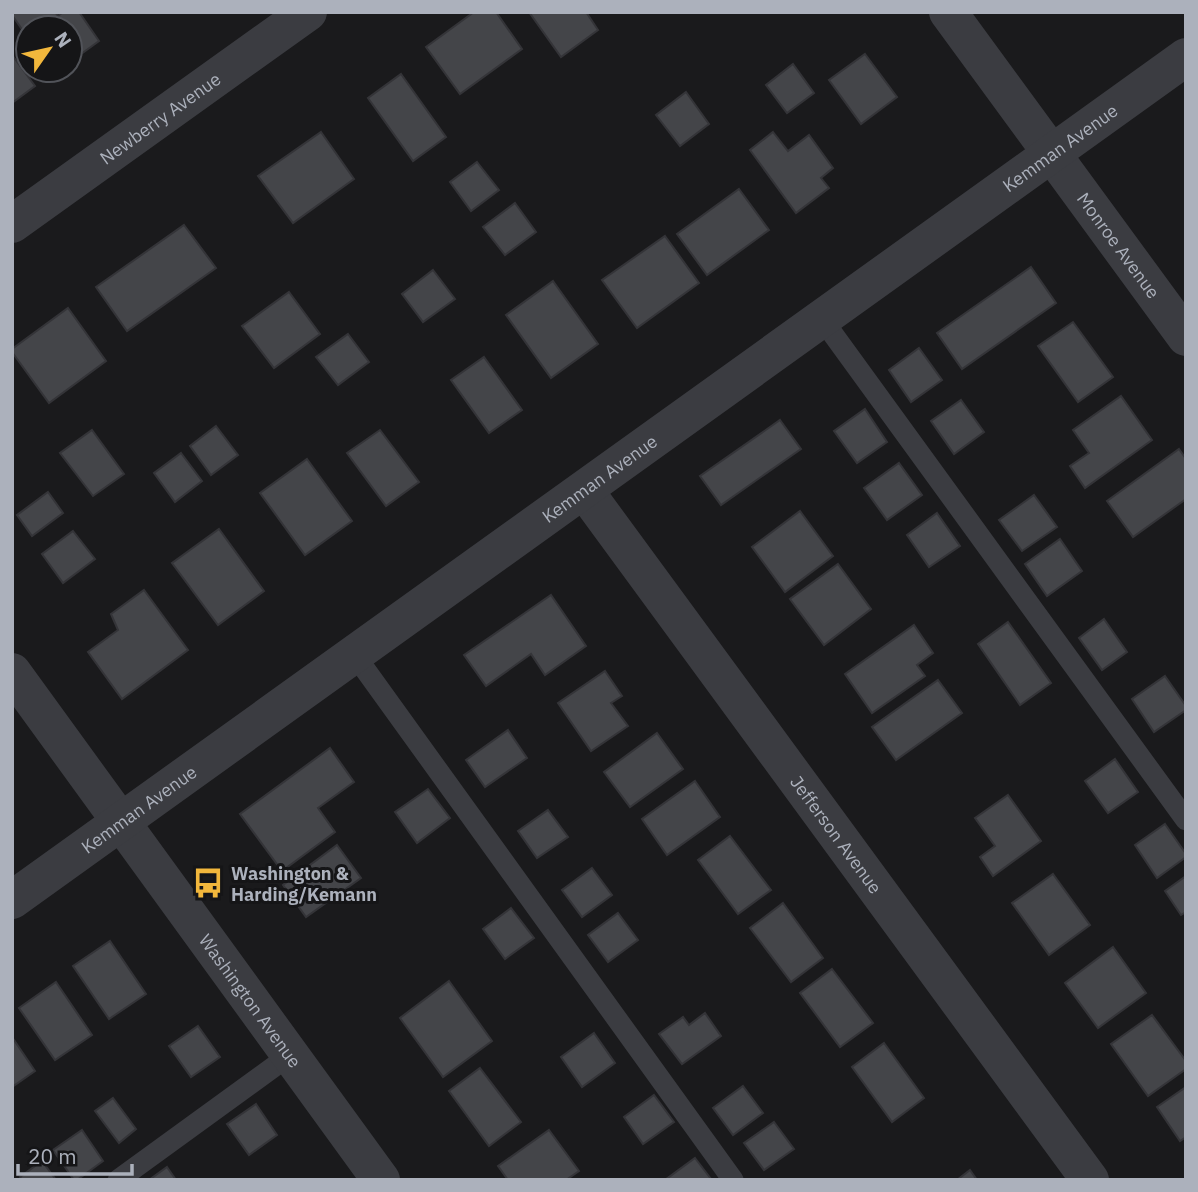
<svg xmlns="http://www.w3.org/2000/svg" width="1198" height="1192" font-family="'IBM Plex Sans',sans-serif">
<style>
.building{fill:#444549;stroke:#343438;stroke-width:2}
.lines{fill:none;stroke-linecap:round;stroke-linejoin:round}
.service{stroke:#3b3c41;stroke-width:21}
.minor{stroke:#3b3c41;stroke-width:38}
.tertiary{stroke:#3b3c41;stroke-width:38}
.labels{text-anchor:middle;dominant-baseline:central;stroke-width:6;stroke-linejoin:round;paint-order:stroke}
.street-label{font-size:18px;fill:#acb1bc;stroke:#151517}
.poi-label{font-size:18px;font-weight:bold;fill:#acb1bc;stroke:#151517;text-anchor:start}
</style>
<rect width="100%" height="100%" fill="#1a1a1c"/>
<g class="building">
<path d="M12,12H55L58,16L63,12H79L99,41L70,62V28H28V38L12,15Z"/>
<path d="M474,12H496L522,49L460,94L426,47Z"/>
<path d="M529,12H586L598,30L561,57Z"/>
<path d="M865,54L897,97L861,124L829,80Z"/>
<path d="M12,55L35,86L12,103Z"/>
<path d="M793,64L814,93L787,113L766,85Z"/>
<path d="M401,74L446,137L413,161L368,98Z"/>
<path d="M686,92L709,124L680,146L656,115Z"/>
<path d="M321,132L354,179L293,223L258,176Z"/>
<path d="M773,132L788,151L809,135L833,168L821,178L829,188L796,213L750,150Z"/>
<path d="M477,162L499,190L471,211L450,182Z"/>
<path d="M739,189L769,230L707,275L677,234Z"/>
<path d="M515,203L536,232L505,255L483,227Z"/>
<path d="M184,225L216,268L127,331L96,287Z"/>
<path d="M665,236L699,283L637,328L602,280Z"/>
<path d="M1031,267L1056,303L962,369L937,333Z"/>
<path d="M433,270L455,299L423,322L402,294Z"/>
<path d="M553,281L598,344L551,378L506,315Z"/>
<path d="M289,292L320,334L274,368L242,326Z"/>
<path d="M68,308L106,361L49,403L12,352V349Z"/>
<path d="M1073,322L1113,377L1078,402L1038,346Z"/>
<path d="M348,334L369,362L338,385L316,357Z"/>
<path d="M919,348L942,380L911,402L889,370Z"/>
<path d="M484,357L522,410L489,433L451,380Z"/>
<path d="M1121,396L1152,440L1085,488L1070,466L1089,453L1073,430Z"/>
<path d="M961,400L984,432L954,454L931,421Z"/>
<path d="M865,409L887,442L857,463L834,431Z"/>
<path d="M780,420L801,449L721,505L700,476Z"/>
<path d="M216,426L238,455L211,475L190,446Z"/>
<path d="M92,430L124,474L93,496L60,453Z"/>
<path d="M380,430L419,482L386,506L347,453Z"/>
<path d="M1179,449L1186,459V499L1133,537L1107,501Z"/>
<path d="M181,453L202,481L175,502L154,473Z"/>
<path d="M307,459L352,521L305,555L260,493Z"/>
<path d="M899,463L922,495L887,520L864,488Z"/>
<path d="M48,492L63,513L32,536L17,515Z"/>
<path d="M1034,495L1057,527L1022,551L999,520Z"/>
<path d="M800,511L833,556L785,592L752,547Z"/>
<path d="M937,513L960,546L929,567L907,535Z"/>
<path d="M219,529L264,591L218,625L172,563Z"/>
<path d="M73,531L95,559L63,583L42,554Z"/>
<path d="M1060,539L1082,571L1047,596L1025,564Z"/>
<path d="M838,564L871,609L824,645L790,599Z"/>
<path d="M144,590L188,650L122,699L88,652L118,630L111,614Z"/>
<path d="M551,595L586,646L545,675L531,654L486,686L464,655Z"/>
<path d="M1104,619L1127,652L1102,670L1079,638Z"/>
<path d="M1008,622L1051,683L1020,705L978,644Z"/>
<path d="M914,625L933,653L917,665L925,676L872,713L845,674Z"/>
<path d="M605,671L622,696L611,703L628,726L591,751L558,703Z"/>
<path d="M1165,676L1186,706V710L1154,732L1132,699Z"/>
<path d="M938,680L962,713L896,760L872,727Z"/>
<path d="M508,730L527,758L485,787L466,760Z"/>
<path d="M657,733L683,769L630,807L604,772Z"/>
<path d="M330,748L354,782L318,808L335,832L282,871L240,814Z"/>
<path d="M1115,759L1138,792L1108,813L1085,781Z"/>
<path d="M695,781L720,817L667,855L642,819Z"/>
<path d="M428,789L450,818L417,843L395,812Z"/>
<path d="M1008,795L1041,841L993,876L980,857L995,846L975,818Z"/>
<path d="M548,810L568,837L537,858L518,831Z"/>
<path d="M1165,824L1186,854V857L1157,878L1135,845Z"/>
<path d="M730,836L771,890L738,914L698,860Z"/>
<path d="M337,845L361,878L306,917L283,885Z"/>
<path d="M592,868L612,895L582,917L562,890Z"/>
<path d="M1053,874L1090,925L1049,955L1012,903Z"/>
<path d="M1186,876V912L1181,915L1165,891Z"/>
<path d="M783,903L823,958L791,982L750,928Z"/>
<path d="M511,908L534,938L505,959L483,929Z"/>
<path d="M618,913L638,940L608,962L588,935Z"/>
<path d="M110,941L146,994L109,1019L73,966Z"/>
<path d="M1113,947L1146,993L1098,1028L1065,983Z"/>
<path d="M832,969L873,1023L840,1047L800,993Z"/>
<path d="M449,981L492,1041L443,1077L400,1018Z"/>
<path d="M56,982L92,1035L55,1060L19,1008Z"/>
<path d="M705,1013L721,1036L682,1064L659,1034L683,1017L689,1025Z"/>
<path d="M1152,1015L1186,1061V1069L1148,1096L1111,1044Z"/>
<path d="M198,1026L220,1057L191,1077L169,1046Z"/>
<path d="M594,1033L615,1063L582,1087L561,1057Z"/>
<path d="M12,1037L35,1071L12,1087Z"/>
<path d="M884,1043L924,1098L892,1122L852,1067Z"/>
<path d="M480,1068L521,1122L489,1146L449,1091Z"/>
<path d="M743,1086L763,1113L733,1135L713,1108Z"/>
<path d="M1186,1087V1137L1180,1141L1157,1107Z"/>
<path d="M654,1095L674,1122L643,1144L624,1117Z"/>
<path d="M113,1098L136,1129L119,1143L95,1111Z"/>
<path d="M256,1104L277,1135L249,1155L227,1124Z"/>
<path d="M774,1122L794,1149L764,1170L744,1143Z"/>
<path d="M82,1130L103,1161L77,1180H74L53,1150Z"/>
<path d="M549,1130L579,1171L566,1180H508L498,1166Z"/>
<path d="M695,1158L711,1179L665,1180Z"/>
<path d="M42,1161L56,1180H22L20,1177Z"/>
<path d="M167,1167L176,1180H149Z"/>
<path d="M970,1170L977,1180H957Z"/>
</g>
<g class="lines">
<g class="service">
<path d="M822,319L1186,820"/>
<path d="M354,654L733,1180"/>
<path d="M118,1180L290,1055"/>
</g>
<g class="minor">
<path id="s1" d="M948,12L1186,337"/>
<path id="s2" d="M12,224L308,12"/>
<path id="s3" d="M584,490L1090,1180"/>
</g>
<g class="tertiary">
<path id="s4" d="M12,672L381,1180"/>
<path id="s5" d="M12,900L1186,57"/>
</g>
</g>
<defs>
<g id="bus-bare" transform="scale(2.415)"><path d="M-5-6H5V4H4V6H2V4H-2V6H-4V4H-5ZM-3.5-4V0h7V-4ZM-3.5 1.2v1.5H-2V1.2ZM2 1.2v1.5H3.5V1.2Z" fill="#f2b73c" stroke="#151517" stroke-width="2.5" paint-order="stroke"/></g>
</defs>
<g fill-rule="evenodd">
<use href="#bus-bare" x="208" y="883"/>
</g>
<g class="labels">
<g class="street-label">
<text stroke="none"><textPath href="#s2" startOffset="182">Newberry Avenue</textPath></text>
<text stroke="none"><textPath href="#s5" startOffset="1290">Kemman Avenue</textPath></text>
<text stroke="none"><textPath href="#s1" startOffset="289">Monroe Avenue</textPath></text>
<text stroke="none"><textPath href="#s5" startOffset="723">Kemman Avenue</textPath></text>
<text stroke="none"><textPath href="#s5" startOffset="156">Kemman Avenue</textPath></text>
<text stroke="none"><textPath href="#s3" startOffset="427">Jefferson Avenue</textPath></text>
<text stroke="none"><textPath href="#s4" startOffset="406">Washington Avenue</textPath></text>
</g>
<g class="poi-label">
<text x="231" y="873">Washington &amp;<tspan x="231" dy="21">Harding/Kemann</tspan></text>
</g>
</g>
<rect width="1198" height="1192" fill="none" stroke="#acb1bc" stroke-width="28"/>
<g transform="translate(49 49) rotate(56)"><circle r="33" fill="#151517" stroke="#515359" stroke-width="2"/>
<path d="M0-5L12 26L0 18L-12 26Z" fill="#f2b73c"/>
<text y="-10" font-size="19" font-weight="bold" text-anchor="middle" fill="#acb1bc">N</text>
</g>
<path d="M18 1164v10h114v-10" fill="none" stroke="#acb1bc" stroke-width="3.5"/>
<text x="28" y="1164" font-size="21" fill="#acb1bc" stroke="#151517" stroke-width="5" paint-order="stroke">20 m</text>
</svg>
